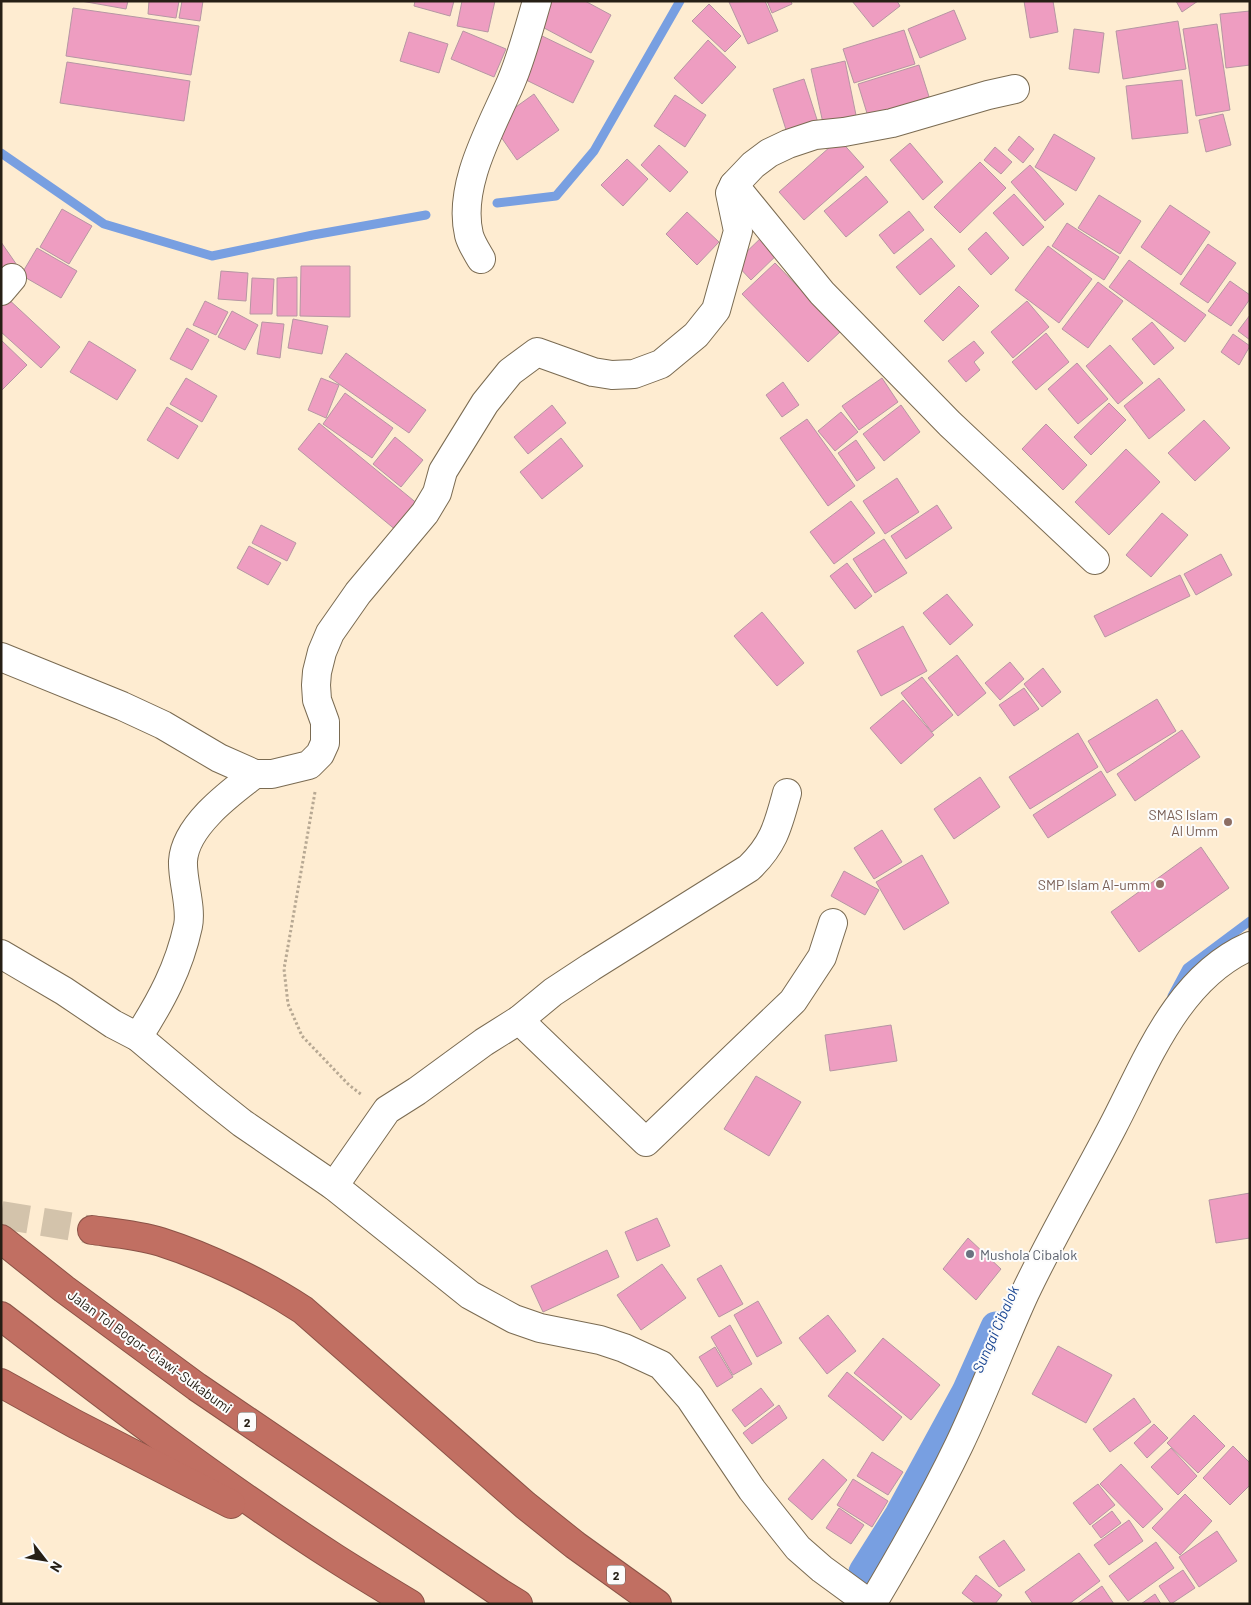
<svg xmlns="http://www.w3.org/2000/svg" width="1251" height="1605" font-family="Barlow,sans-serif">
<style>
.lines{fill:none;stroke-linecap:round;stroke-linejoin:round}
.stream{stroke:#789fe1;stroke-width:9}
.canal{stroke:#789fe1;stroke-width:31}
.building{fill:#ee9dc1;stroke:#b696a3}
.motorway-tunnel{stroke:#d3c3ab;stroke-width:28;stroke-dasharray:28 14;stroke-linecap:butt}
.minor-casing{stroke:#7a6b52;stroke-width:30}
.motorway-casing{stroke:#8b5347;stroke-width:30}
.path{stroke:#b7a893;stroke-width:3;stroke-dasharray:2.5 2.5;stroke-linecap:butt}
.minor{stroke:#fff;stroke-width:28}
.motorway{stroke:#c16f62;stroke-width:28}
.education-dot{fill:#8d6e63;stroke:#fcfcfc;stroke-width:2}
.worship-dot{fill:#6b7280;stroke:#fcfcfc;stroke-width:2}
.labels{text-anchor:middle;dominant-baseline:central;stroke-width:4;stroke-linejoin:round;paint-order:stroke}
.shield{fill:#fcfcfc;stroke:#66615a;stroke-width:1}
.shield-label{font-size:12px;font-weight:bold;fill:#261f15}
.education-label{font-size:14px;fill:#785e54;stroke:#fcfcfc;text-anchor:end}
.worship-label{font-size:14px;fill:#5b616d;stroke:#fcfcfc;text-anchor:start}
.street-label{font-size:14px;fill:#261f15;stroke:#fcfcfc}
.water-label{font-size:15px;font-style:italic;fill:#194592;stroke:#fcfcfc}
</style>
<rect width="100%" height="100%" fill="#feecd1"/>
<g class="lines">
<g class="stream">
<path d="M1,153L104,224L212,256L313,235L426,215"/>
<path d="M497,203L556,196L594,151L680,1"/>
<path d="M1172,996L1187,968L1250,921"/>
</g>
<path class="canal" d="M864,1572L900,1515L967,1392L996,1327"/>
</g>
<g class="building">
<path d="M81,1H128L126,9Z"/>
<path d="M149,1H179L176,18L148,14Z"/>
<path d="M182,1H203L200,21L179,18Z"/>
<path d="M415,1H454L450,16L414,6Z"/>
<path d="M462,1H495L488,32L457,26Z"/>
<path d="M544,1H585L611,15L591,53L533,22Z"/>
<path d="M765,1L778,31L748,44L729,2Z"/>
<path d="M767,1H791L792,4L772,13Z"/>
<path d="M852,1H897L900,6L873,27Z"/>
<path d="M1024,1H1053L1058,32L1030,38Z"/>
<path d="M1176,1H1198L1182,12Z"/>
<path d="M709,4L741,36L725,52L692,21Z"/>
<path d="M73,8L199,26L191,75L66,56Z"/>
<path d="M954,10L966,39L920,58L908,29Z"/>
<path d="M1250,11V65L1226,68L1220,14Z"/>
<path d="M1178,21L1186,69L1123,79L1116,31Z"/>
<path d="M1217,24L1230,110L1196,116L1183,29Z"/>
<path d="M1074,29L1104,33L1099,73L1069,69Z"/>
<path d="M904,30L915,64L854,83L843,49Z"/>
<path d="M463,31L506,49L494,77L451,59Z"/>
<path d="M409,32L448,44L439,73L400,61Z"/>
<path d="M540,35L594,61L573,103L520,77Z"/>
<path d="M708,40L736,67L702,104L674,78Z"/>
<path d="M845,61L858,125L825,132L811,69Z"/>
<path d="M67,62L190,81L184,121L60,103Z"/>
<path d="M919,65L931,103L870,123L858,84Z"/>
<path d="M804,79L820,129L789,139L773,89Z"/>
<path d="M1182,80L1188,133L1132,139L1126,86Z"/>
<path d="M534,94L559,130L517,160L492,124Z"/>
<path d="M675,95L706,115L685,147L654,126Z"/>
<path d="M1223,114L1231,145L1206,152L1199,120Z"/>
<path d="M1054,134L1095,158L1076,191L1035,167Z"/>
<path d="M1019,136L1034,149L1023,163L1008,150Z"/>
<path d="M839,139L864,167L804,220L779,192Z"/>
<path d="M910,143L943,182L923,200L890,160Z"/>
<path d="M659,145L688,172L670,192L641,165Z"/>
<path d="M995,147L1012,162L1001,174L984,160Z"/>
<path d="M627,159L648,179L623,206L601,185Z"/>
<path d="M980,162L1006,188L960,233L934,207Z"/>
<path d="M1030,165L1064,204L1045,221L1011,182Z"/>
<path d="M866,176L888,202L846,237L824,211Z"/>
<path d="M1014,194L1044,227L1023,246L993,213Z"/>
<path d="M1099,195L1141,221L1120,254L1078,228Z"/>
<path d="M1170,205L1210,232L1181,275L1141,247Z"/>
<path d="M62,209L92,226L69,264L40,247Z"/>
<path d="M909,211L924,230L894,254L879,235Z"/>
<path d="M687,212L719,242L697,265L666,234Z"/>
<path d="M1067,223L1119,257L1104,280L1052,246Z"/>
<path d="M986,232L1009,258L991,275L968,249Z"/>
<path d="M766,233L782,250L751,280L735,263Z"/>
<path d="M931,238L955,266L920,295L896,267Z"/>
<path d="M1,242L19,268L1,279Z"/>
<path d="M1208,244L1236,263L1208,303L1180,284Z"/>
<path d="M1048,246L1092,279L1059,323L1015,290Z"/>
<path d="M37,248L77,271L61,298L21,275Z"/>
<path d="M1129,260L1206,315L1185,342L1109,287Z"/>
<path d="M775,263L841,331L808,362L742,294Z"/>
<path d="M301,266H350V317L300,316Z"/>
<path d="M221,271L248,273L246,301L218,299Z"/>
<path d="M297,277V316H277V278Z"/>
<path d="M252,278L274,279L272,314H250Z"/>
<path d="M1230,281L1250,295V299L1231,326L1208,311Z"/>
<path d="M1098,282L1123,301L1088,348L1062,329Z"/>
<path d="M959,286L979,306L943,341L924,321Z"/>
<path d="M5,296L60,347L41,368L1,332V300Z"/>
<path d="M205,301L228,312L216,335L193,325Z"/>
<path d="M1027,301L1049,327L1013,358L991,332Z"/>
<path d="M232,311L258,325L245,350L218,337Z"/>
<path d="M1250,315V340L1238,331Z"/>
<path d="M293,319L328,326L322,354L288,348Z"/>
<path d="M262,322L284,324L280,358L257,354Z"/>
<path d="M1152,322L1174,348L1154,365L1132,339Z"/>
<path d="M187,328L209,340L192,370L170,359Z"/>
<path d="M1046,333L1069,362L1036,390L1012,362Z"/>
<path d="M1233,334L1250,346L1239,365L1221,352Z"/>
<path d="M1,340L27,365L1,391Z"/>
<path d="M89,341L136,370L117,400L70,372Z"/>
<path d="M974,341L984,353L974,362L980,370L966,382L948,361Z"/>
<path d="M1110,345L1143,383L1118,404L1086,366Z"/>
<path d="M346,353L426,410L409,433L329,377Z"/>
<path d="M1077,363L1108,399L1078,424L1048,389Z"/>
<path d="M186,378L217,396L202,422L170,404Z"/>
<path d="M321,378L339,385L326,418L308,410Z"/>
<path d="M882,378L898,402L859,430L842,406Z"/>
<path d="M1159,378L1185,410L1149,439L1124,406Z"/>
<path d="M783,382L799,405L782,417L766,395Z"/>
<path d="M345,393L393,428L372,458L323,424Z"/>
<path d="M1109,403L1126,420L1091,455L1074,437Z"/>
<path d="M552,405L566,423L528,454L514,437Z"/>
<path d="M901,405L920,432L884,461L863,434Z"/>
<path d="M167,407L198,426L178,459L147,440Z"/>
<path d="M841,412L858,432L835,451L818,431Z"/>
<path d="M807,419L855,486L828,506L780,438Z"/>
<path d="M1204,420L1230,448L1195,481L1168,453Z"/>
<path d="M319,423L419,505L397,531L298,449Z"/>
<path d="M1046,424L1087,465L1063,490L1022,449Z"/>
<path d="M395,437L423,460L401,487L373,464Z"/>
<path d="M561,438L583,466L542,499L520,472Z"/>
<path d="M856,440L875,468L857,481L838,453Z"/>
<path d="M1126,449L1160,482L1109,535L1075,502Z"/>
<path d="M897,478L919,512L885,534L863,501Z"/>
<path d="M851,501L875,533L834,564L810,532Z"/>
<path d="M937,505L952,528L906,559L891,536Z"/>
<path d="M1162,513L1188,535L1151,577L1126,555Z"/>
<path d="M261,525L296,543L287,561L252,543Z"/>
<path d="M884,539L907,573L875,593L853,559Z"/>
<path d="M249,546L281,563L268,585L237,568Z"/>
<path d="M1221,554L1232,575L1196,595L1184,574Z"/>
<path d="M847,563L872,596L855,609L830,576Z"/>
<path d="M1180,575L1190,596L1105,637L1094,616Z"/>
<path d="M947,594L973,625L950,645L923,613Z"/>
<path d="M762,612L804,663L777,686L734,636Z"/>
<path d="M903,626L927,671L881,696L857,651Z"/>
<path d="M957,655L986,693L958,716L928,678Z"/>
<path d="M1010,662L1024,679L1000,700L985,683Z"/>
<path d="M1043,668L1061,692L1042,707L1024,684Z"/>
<path d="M922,677L953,715L932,732L901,693Z"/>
<path d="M1024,688L1039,709L1014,726L999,705Z"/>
<path d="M1157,699L1176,731L1107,773L1088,741Z"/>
<path d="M903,700L934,735L901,764L870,728Z"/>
<path d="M1182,730L1200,757L1135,801L1117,774Z"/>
<path d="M1078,733L1098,767L1030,809L1009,777Z"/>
<path d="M1101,771L1116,795L1048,838L1033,815Z"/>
<path d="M980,777L1000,807L954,839L934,809Z"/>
<path d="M882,830L902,862L874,879L854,848Z"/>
<path d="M1201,847L1229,888L1139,952L1111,912Z"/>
<path d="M922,855L949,903L904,930L876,882Z"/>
<path d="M844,871L879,890L865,915L831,896Z"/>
<path d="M891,1025L897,1061L830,1071L825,1035Z"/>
<path d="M756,1076L801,1102L769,1156L724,1129Z"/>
<path d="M1250,1193V1238L1216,1243L1209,1200Z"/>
<path d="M657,1218L670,1246L637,1261L625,1232Z"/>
<path d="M968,1238L1001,1269L976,1300L943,1269Z"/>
<path d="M607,1250L619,1277L543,1312L531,1286Z"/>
<path d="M662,1264L686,1298L641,1330L617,1295Z"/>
<path d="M721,1265L743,1304L719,1317L697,1279Z"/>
<path d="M758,1301L782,1343L757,1357L734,1315Z"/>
<path d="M828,1315L856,1351L827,1374L799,1338Z"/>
<path d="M730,1325L752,1364L733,1375L711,1337Z"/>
<path d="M883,1338L940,1385L911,1420L854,1373Z"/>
<path d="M1058,1346L1112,1375L1086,1423L1032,1394Z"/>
<path d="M715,1347L733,1377L717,1387L699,1357Z"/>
<path d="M847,1372L902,1417L883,1441L828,1396Z"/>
<path d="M761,1388L774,1405L745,1427L732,1410Z"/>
<path d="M1134,1398L1151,1422L1110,1452L1093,1429Z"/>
<path d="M779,1405L787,1418L752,1444L743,1433Z"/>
<path d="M1194,1415L1225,1446L1198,1473L1167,1443Z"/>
<path d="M1154,1424L1168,1438L1147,1458L1134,1443Z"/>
<path d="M1233,1446L1250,1463V1485L1230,1505L1203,1478Z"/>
<path d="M1171,1448L1197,1476L1178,1495L1151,1467Z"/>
<path d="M872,1452L903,1472L888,1495L857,1476Z"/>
<path d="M823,1459L847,1480L812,1520L788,1499Z"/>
<path d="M1121,1464L1163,1509L1143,1528L1100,1484Z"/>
<path d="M853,1479L888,1501L872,1527L837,1505Z"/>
<path d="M1098,1484L1115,1505L1090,1525L1073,1503Z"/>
<path d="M1185,1494L1212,1521L1180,1555L1152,1528Z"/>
<path d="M839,1508L864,1525L851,1544L826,1528Z"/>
<path d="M1112,1511L1121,1523L1101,1538L1092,1526Z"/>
<path d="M1129,1520L1143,1541L1109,1565L1094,1545Z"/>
<path d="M1217,1531L1237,1561L1199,1587L1179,1557Z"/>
<path d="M1004,1540L1025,1570L999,1587L979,1557Z"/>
<path d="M1156,1542L1174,1568L1128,1601L1109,1576Z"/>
<path d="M1079,1553L1100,1581L1069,1604H1033L1025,1592Z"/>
<path d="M1183,1570L1195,1588L1171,1604L1159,1586Z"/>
<path d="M976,1575L1002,1595L995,1604H976L962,1593Z"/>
<path d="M1102,1586L1114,1604H1077Z"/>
<path d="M1155,1594L1161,1604H1141Z"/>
</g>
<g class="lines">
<path class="motorway-tunnel" d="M1,1215L92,1230"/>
<g class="minor-casing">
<g id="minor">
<path d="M734,185L822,293L950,424L1095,560"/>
<path d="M481,259C477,252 471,243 469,235C457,185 492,127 511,82C522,56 529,28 537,1"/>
<path d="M1,291L12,278"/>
<path d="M1,657L122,706L163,725L219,758L255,774H272L309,765L320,754L325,743V722L317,700L316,685L317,672L322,652L330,633L358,593L425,513L437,493L443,471L485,403L510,372L537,352L593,372L612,375L634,374L661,364L696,335L716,310L738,231L730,193L734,185L753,165L769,153L788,144L815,135L844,132L892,123L988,95L1015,89"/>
<path d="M1,954L64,991L113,1024L138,1037L208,1096L242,1123L334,1186L470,1295L514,1319L540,1328L600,1340L624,1348L661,1365L690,1398L752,1490L798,1548L822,1569L870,1604"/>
<path d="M519,1020L646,1142L793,1001L822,957L833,923"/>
<path d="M138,1037C161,1001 179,968 188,926C192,907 182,880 183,861C185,826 230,793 255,774"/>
<path d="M334,1186L387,1110L417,1091L484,1042L519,1020L553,992L591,967L749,868C774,844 778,826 787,793"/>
<path d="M872,1604C903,1552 933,1499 959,1445C983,1395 1002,1343 1025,1293C1052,1236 1084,1182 1113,1126C1147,1061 1177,978 1250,946"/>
</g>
</g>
<g class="motorway-casing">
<g id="motorway">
<path d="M92,1230C115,1233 139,1235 161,1242C208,1257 262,1283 303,1310L525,1505L575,1545L657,1604"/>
<path d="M1,1239L64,1289L197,1387L500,1593L518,1604"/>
<path d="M1,1316C110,1400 220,1484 335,1558C360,1574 385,1589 410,1604"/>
<path d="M1,1383L75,1424L231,1504"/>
</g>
</g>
<path class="path" d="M315,792L284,969L288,1004L302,1036L349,1085L362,1095"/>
<use href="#minor" class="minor"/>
<use href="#motorway" class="motorway"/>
</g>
<g class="education-dot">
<circle cx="1228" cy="822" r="5"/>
<circle cx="1160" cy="884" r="5"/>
</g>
<circle class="worship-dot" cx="970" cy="1254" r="5"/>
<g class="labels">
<g class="shield">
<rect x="238" y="1412.5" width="18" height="19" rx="4"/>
<rect x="607" y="1565.5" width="18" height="19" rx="4"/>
</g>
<g class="shield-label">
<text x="247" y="1422">2</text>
<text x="616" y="1575">2</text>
</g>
<g class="education-label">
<text x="1218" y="814">SMAS Islam<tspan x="1218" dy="16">Al Umm</tspan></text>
<text x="1150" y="884">SMP Islam Al-umm</text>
</g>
<g class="worship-label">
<text x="980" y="1254">Mushola Cibalok</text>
</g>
<g class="street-label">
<text transform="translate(150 1351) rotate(36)">Jalan Tol Bogor–Ciawi–Sukabumi</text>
</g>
<g class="water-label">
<text transform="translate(995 1329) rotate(-66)">Sungai Cibalok</text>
</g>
</g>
<rect width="1251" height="1605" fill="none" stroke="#261f15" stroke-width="5"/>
<g transform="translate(45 1560) rotate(121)" stroke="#fcfcfc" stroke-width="4" paint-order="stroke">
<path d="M0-4L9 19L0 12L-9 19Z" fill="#261f15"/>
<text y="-8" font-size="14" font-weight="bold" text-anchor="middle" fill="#261f15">N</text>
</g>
</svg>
